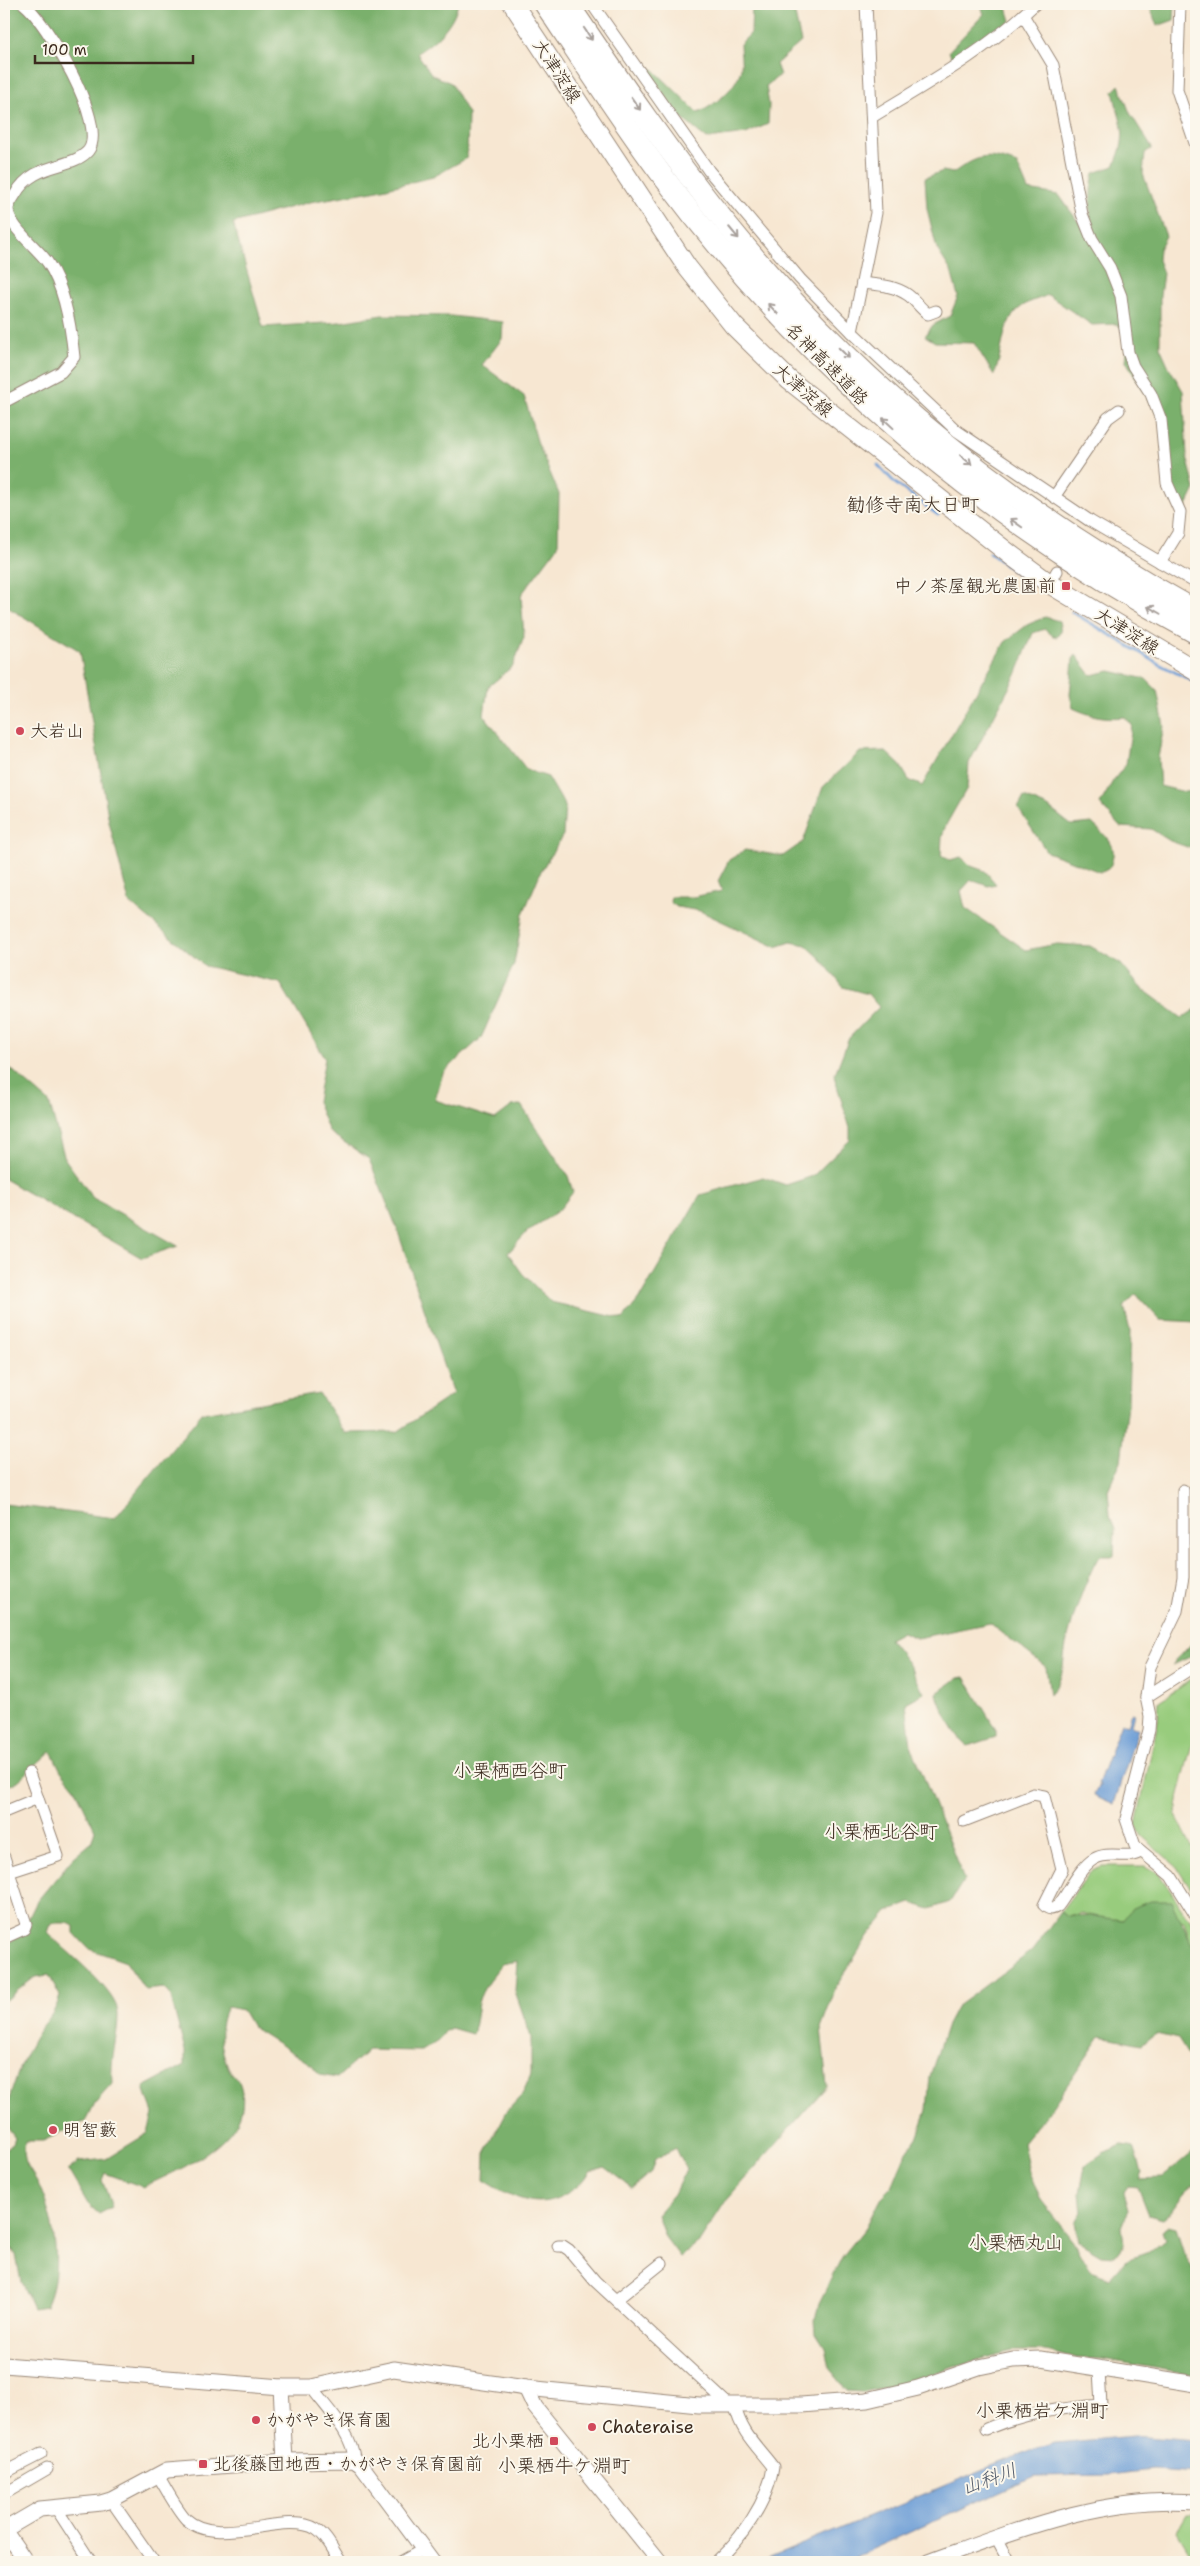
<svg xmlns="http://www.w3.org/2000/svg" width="1200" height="2566" font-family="'Shantell Sans','Klee One',sans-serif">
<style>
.green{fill:#98cc7d;stroke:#6a7b4e}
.forest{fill:#7ab06c;stroke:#5a6d45}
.water{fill:#6c9dd6;stroke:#54647a}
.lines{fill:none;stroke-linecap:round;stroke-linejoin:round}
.stream{stroke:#6c9dd6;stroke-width:3}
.minor-casing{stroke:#998878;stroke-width:13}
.tertiary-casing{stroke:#998878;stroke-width:17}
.primary-casing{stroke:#998878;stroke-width:21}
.motorway-casing{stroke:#998878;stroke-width:23}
.minor{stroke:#fff;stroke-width:11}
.tertiary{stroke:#fff;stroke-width:15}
.primary{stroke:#fff;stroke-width:19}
.motorway{stroke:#fff;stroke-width:21}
.oneway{stroke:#a79f9a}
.poi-dot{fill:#d1495b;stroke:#fbf7ec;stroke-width:2}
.labels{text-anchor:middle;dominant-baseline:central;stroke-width:4;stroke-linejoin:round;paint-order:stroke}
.street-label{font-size:18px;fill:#3b2a1e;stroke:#fbf7ec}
.poi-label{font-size:18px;fill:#3b2a1e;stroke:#fbf7ec;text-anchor:start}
.neighbourhood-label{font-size:19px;fill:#3b2a1e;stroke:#fbf7ec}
.water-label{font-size:19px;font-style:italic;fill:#4f5868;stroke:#fbf7ec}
</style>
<rect width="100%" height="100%" fill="#fbf7ec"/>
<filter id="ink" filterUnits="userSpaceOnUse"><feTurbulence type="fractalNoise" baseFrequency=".02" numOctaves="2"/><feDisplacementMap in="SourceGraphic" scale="10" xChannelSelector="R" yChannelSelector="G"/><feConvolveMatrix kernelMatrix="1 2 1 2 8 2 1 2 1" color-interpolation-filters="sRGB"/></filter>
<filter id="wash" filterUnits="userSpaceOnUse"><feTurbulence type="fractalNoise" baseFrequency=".0096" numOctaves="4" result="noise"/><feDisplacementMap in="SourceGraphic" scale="20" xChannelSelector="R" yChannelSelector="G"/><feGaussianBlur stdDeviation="1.12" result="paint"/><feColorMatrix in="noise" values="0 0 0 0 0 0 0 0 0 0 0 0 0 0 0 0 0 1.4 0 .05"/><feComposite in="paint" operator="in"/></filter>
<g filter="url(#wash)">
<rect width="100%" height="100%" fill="#f7e7d2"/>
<g class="green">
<path d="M1196,1677V1728L1179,1794L1176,1815L1196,1855V1896L1177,1867L1142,1836L1136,1825L1158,1721L1159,1701Z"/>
<path d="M1102,1866H1145L1159,1874L1196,1929V1947L1191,1944L1184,1922L1106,1919L1081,1913L1068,1917L1060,1912L1092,1870Z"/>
<path d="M1188,2514H1196V2561L1178,2531Z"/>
</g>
<g class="forest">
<path d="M4,4H458C453,25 435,42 417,53L432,75L451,83L468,114L467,158L433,177L378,190L310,202L233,223L263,327L340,322L382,315L452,316L503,322L502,339L482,365L524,396L538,444L559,494L558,546L521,595L524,637L513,666L488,687L484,715L527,770L548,777L565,806L563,835L541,871L523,914L514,964L481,1038L443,1073L435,1100L495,1119L512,1106L521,1105L568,1176L573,1192L559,1210L527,1232L508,1253L522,1273L551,1302L623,1319L640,1298L700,1195L763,1177L786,1185L813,1176L850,1140V1128L834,1076L849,1038L879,1007L868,994L843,987L821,959L806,945L791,942L776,947L700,911L677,907L670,902L671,897H693L722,891L718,881L729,860L745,850L783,856L803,842L823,787L860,752L885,751L900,765L909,780L922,786L1005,642L1027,625L1045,617L1059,621L1061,631L1057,637L1053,636L1045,629L1033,633L1016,675L969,763L967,788L946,825L942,836L941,856L950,860L961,857L971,866L985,871L996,884L988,886L971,880L961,891L965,908L1026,950L1057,944L1090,946L1120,963L1140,987L1182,1018L1196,1009V1322L1160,1320L1136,1294L1124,1306L1130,1331L1128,1404L1121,1461L1108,1490L1110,1515L1115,1530L1114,1556H1099C1084,1583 1075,1611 1067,1641C1061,1665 1067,1674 1050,1695L1046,1667L990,1623L917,1638L902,1632L889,1639L908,1663L924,1693L906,1703L911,1745L964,1880L950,1902L930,1909L911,1903L888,1912L870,1933L837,1985L821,2028L827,2086L727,2199L700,2241L680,2257L665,2237L657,2214L674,2194L686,2169L676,2148L655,2159L651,2172L632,2188L604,2167L590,2171C584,2183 576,2188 564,2195C535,2211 510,2196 484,2180L485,2153L507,2111L522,2095L531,2074V2037L515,1991L517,1961L501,1964C493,1976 482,1988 478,2003C476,2014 476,2023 472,2034L451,2028L445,2031L441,2038L421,2051L368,2050L337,2078L320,2075L312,2065L252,2027L242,2010L227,2007C217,2027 220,2049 229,2069C232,2075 238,2078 240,2084C258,2138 181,2169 143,2187L105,2173L102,2180L112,2207L99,2214L88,2204L68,2170L79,2162L106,2159L148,2133L153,2114L144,2087L185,2065V2051L170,1994L164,1988L145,1990L126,1962L89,1949L74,1933V1926L68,1923H51L48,1933C63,1949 119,1992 118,2014C118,2038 110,2058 112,2084L95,2103L86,2121L43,2141H25C21,2168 32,2168 41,2190C55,2225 63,2270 46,2306L33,2308L21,2282L16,2255L4,2238V2150L13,2144L15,2138L4,2123V2118C11,2091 20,2063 34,2039C44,2021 53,2019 60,1996L49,1975L35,1977L4,2001V1946L21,1934L37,1901L73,1858L91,1843L95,1830L75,1788L61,1771L51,1751L18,1781L4,1788V1504L115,1518L202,1413L319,1393L345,1433L397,1432L453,1394L396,1226L369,1159L329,1132L317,1102L325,1058L280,983L205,966L129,902L109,822L80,651L4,605Z"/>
<path d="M752,4H765L766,8L781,7L794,10L801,42L776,64L780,75L766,86L769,105L768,124L746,134L707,139L674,112L647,67L653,69L698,113C715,105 738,87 741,68C742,60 740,51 740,44L751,33Z"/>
<path d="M980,4H1006L1011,21L953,63L949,51L984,14Z"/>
<path d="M1149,4H1175L1174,20L1157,26Z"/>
<path d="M1119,85L1130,113L1152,148L1145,153L1143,174L1166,236L1159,249L1158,260L1163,273L1160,296V347L1169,367L1183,391L1187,456L1195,489L1183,514L1172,485L1165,426L1126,361L1129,333L1116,324L1092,325L1048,295C1039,299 1027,302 1020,308C1000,324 1004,353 994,375L974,343L935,342L925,336L933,325L950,316L958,296L951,271L937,249L927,209L925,178L943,171L953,173C978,155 987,153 1017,164L1028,190L1059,195L1093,242C1090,218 1088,197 1094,173L1114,166C1130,132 1120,125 1113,91Z"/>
<path d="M1076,655L1091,675L1110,671L1146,679L1157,690L1164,726L1158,758L1160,786L1185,792L1196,791V850L1170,841L1151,829L1120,827L1100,804L1113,781L1126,764L1132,725L1125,717C1105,719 1090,716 1073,708L1070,695L1073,659Z"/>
<path d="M1024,797L1048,807L1071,825L1092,823C1108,839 1119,844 1110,867L1100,872L1047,852L1018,808Z"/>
<path d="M4,1063L49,1102L65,1159L93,1198L178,1246L142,1258L4,1179Z"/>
<path d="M1196,1639V1654L1173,1665L1176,1659Z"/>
<path d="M965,1677L996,1730V1737L968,1746C957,1740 939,1706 937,1693L958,1678Z"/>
<path d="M1151,1901H1172L1191,1943L1196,1947V2068L1178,2039L1156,2034L1142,2044L1101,2036L1052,2107L1023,2143L1029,2171L1041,2201L1076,2245L1090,2271L1110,2278L1126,2260L1149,2252L1165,2239L1162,2230L1168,2226L1176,2228L1184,2253L1196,2275V2375L1102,2359L1073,2358L1045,2351H1012L951,2367L907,2383L861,2392L848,2391L829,2368L825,2348L816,2334L815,2320L819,2303L842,2257L866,2227L879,2201L891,2189L906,2153L918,2136L927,2110L930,2076L947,2024L956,2007L1032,1951L1060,1912L1068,1917C1086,1912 1104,1919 1123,1920L1132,1908Z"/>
<path d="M1122,2145L1134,2147L1142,2172L1139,2179L1162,2178L1196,2150V2185C1183,2189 1176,2210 1163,2219L1148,2215L1137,2187L1128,2186L1124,2192L1129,2210L1122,2227L1124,2244L1115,2256L1101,2255L1079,2242L1075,2223L1082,2212L1080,2193L1085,2166L1103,2153Z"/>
</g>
<g class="water">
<path d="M1131,1713L1134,1714L1131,1726L1138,1729L1114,1804L1094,1795L1098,1787L1101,1786L1098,1784L1121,1723L1127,1725Z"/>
<path d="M1133,2436L1196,2441V2473L1152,2470L1110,2475L1034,2476L844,2562H760L1023,2453L1056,2443Z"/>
</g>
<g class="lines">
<g class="stream">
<path d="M878,465L895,483L938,515"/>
<path d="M990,553L1025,579"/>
<path d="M1072,612L1159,664L1196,683"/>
</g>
</g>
</g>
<g filter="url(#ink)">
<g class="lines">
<g class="minor-casing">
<g id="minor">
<path d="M592,4L709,171L800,279L852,332L957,431L1090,521L1196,583"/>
<path d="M1180,4L1177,90L1196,146"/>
<path d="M1023,15L1053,65L1082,214L1092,239L1110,268L1121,296L1128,352L1133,366L1151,394L1161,420L1167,483L1180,512L1178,533L1160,562"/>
<path d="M872,117C928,83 987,50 1035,4"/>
<path d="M862,283C878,285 894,285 908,295C915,300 920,308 928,314L936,311"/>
<path d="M852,332L876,213L866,4"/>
<path d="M4,402L61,372L74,357C71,327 65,288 48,263C39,249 7,226 8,208C9,204 13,198 15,195C33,161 71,170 88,151C109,125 46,21 24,4"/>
<path d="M1054,497L1108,418L1119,410"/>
<path d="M1050,584L1057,571"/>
<path d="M1196,1665L1146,1697L1150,1716L1149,1730L1126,1819L1135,1846L1171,1876L1196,1916"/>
<path d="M1146,1697L1150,1667L1177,1611L1183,1577V1490"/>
<path d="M4,1812L38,1798"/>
<path d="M964,1821L1033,1794L1044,1796L1062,1869L1044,1905C1049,1910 1052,1910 1058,1906C1069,1892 1079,1868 1094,1859C1108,1850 1131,1860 1140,1852"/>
<path d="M4,1857L26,1924L24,1929L4,1938"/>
<path d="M9,1872L58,1856L29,1773"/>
<path d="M558,2246H563L569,2250L595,2281L730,2406"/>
<path d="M616,2300L662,2263"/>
<path d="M311,2387C326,2408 353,2433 354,2460"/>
<path d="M986,2429C1023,2413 1061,2408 1101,2405L1099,2370"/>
<path d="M4,2473L41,2454"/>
<path d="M157,2474C166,2488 175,2507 186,2519C218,2549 285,2510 316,2529C327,2536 334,2552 341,2562"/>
<path d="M4,2494L47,2469"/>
<path d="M111,2500L154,2562"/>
<path d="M56,2508L91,2562"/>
<path d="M996,2538L1009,2562"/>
<path d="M401,2562L424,2549"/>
<path d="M716,2562C741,2539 768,2502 773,2467C757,2446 741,2433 735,2406"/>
</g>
</g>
<g class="tertiary-casing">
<g id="tertiary">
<path d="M4,2365L281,2387H311L394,2369L526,2388L699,2405H801L867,2400L918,2388L979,2367L1013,2360L1041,2359L1196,2384"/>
<path d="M281,2387L285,2461"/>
<path d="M526,2388L535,2407L660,2562"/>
<path d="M26,2562L4,2530L40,2509L101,2503L111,2500L167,2470L285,2461L354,2460L361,2465L433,2562"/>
<path d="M929,2562C1015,2531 1103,2495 1196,2502"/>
</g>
</g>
<g class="primary-casing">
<path id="primary" d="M513,4L687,267L734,326L789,380L1012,556L1050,584L1196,671"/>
</g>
<g class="motorway-casing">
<g id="motorway">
<path d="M545,4C583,61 621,120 662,175C806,368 984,520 1196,633"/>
<path d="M568,4C619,80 671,156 729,227C860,389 1016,510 1196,611"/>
</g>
</g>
<use href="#minor" class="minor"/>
<use href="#tertiary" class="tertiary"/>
<use href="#primary" class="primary"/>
<use href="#motorway" class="motorway"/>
</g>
<defs><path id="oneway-shaft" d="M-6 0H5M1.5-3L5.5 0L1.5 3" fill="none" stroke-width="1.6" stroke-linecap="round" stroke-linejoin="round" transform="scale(1.25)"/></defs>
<g class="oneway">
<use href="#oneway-shaft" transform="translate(588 34) rotate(56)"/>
<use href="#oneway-shaft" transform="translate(636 104) rotate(55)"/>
<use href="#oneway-shaft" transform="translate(734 233) rotate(50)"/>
<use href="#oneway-shaft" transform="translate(773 309) rotate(-133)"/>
<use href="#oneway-shaft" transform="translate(844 353) rotate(45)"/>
<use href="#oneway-shaft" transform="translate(888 423) rotate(-137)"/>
<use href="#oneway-shaft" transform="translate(966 460) rotate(39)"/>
<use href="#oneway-shaft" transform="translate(1016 523) rotate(-145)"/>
<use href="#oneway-shaft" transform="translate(1154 610) rotate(-150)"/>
</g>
</g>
<g class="poi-dot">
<rect x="1061" y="581" width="10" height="10" rx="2.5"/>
<circle cx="20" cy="731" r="5"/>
<circle cx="53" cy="2130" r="5"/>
<circle cx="256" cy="2420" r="5"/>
<circle cx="592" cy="2427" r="5"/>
<rect x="549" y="2436" width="10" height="10" rx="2.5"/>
<rect x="198" y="2459" width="10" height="10" rx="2.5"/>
</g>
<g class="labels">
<g class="street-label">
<text transform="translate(557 71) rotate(57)">大津淀線</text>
<text transform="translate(827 364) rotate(45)">名神高速道路</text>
<text transform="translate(803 390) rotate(41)">大津淀線</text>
<text transform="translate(1127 631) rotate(32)">大津淀線</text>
</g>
<g class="poi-label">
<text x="1056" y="586" text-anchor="end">中ノ茶屋観光農園前</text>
<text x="30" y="731">大岩山</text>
<text x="63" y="2130">明智藪</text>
<text x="266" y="2420">かがやき保育園</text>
<text x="602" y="2427">Chateraise</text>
<text x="544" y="2441" text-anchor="end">北小栗栖</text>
<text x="213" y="2464">北後藤団地西・かがやき保育園前</text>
</g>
<g class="neighbourhood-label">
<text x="913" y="504">勧修寺南大日町</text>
<text x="510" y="1770">小栗栖西谷町</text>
<text x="881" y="1831">小栗栖北谷町</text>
<text x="1016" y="2242">小栗栖丸山</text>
<text x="1042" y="2410">小栗栖岩ケ淵町</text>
<text x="564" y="2465">小栗栖牛ケ淵町</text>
</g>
<g class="water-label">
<text transform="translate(989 2479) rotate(-20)">山科川</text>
</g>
</g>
<rect width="1200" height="2566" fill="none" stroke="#fbf7ec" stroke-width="20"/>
<path d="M35 55v8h158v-8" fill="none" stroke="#3b2a1e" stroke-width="2.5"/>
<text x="42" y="55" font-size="15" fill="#3b2a1e" stroke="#fbf7ec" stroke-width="4" paint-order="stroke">100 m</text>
</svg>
